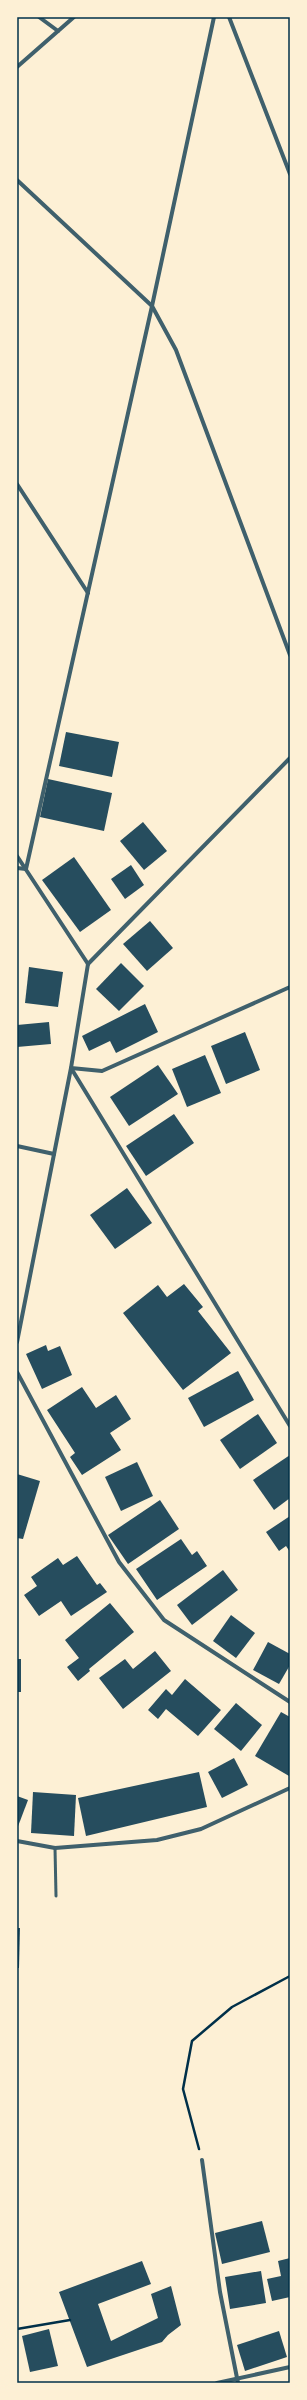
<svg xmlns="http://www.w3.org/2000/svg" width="307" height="2400" font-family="Inter,sans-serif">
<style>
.building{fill:#264d5e}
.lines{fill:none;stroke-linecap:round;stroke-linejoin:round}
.path{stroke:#003049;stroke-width:2.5}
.service{stroke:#3f606c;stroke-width:3}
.minor{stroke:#3f606c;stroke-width:4}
.neatline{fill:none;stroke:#003049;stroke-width:1.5}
</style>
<rect width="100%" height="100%" fill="#fdf0d5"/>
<g class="building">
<path d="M66,732L119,742L112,777L59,766Z"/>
<path d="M48,779L112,793L104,831L40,817Z"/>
<path d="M143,822L167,851L144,870L120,841Z"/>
<path d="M74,857L111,910L80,932L42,880Z"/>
<path d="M131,865L144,885L125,899L111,879Z"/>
<path d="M150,921L173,948L147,971L123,944Z"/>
<path d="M121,963L144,986L119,1011L96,989Z"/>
<path d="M29,967L63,972L58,1007L25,1003Z"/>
<path d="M145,1004L158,1032L116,1053L110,1041L89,1051L82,1036Z"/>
<path d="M49,1022L51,1044L17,1047V1025Z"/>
<path d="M245,1032L260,1070L226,1084L211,1046Z"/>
<path d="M205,1055L221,1093L187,1107L172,1069Z"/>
<path d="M158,1065L178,1094L129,1126L110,1097Z"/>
<path d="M174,1114L194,1143L146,1176L126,1146Z"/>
<path d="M127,1188L152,1223L115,1249L90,1215Z"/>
<path d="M184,1284L203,1307L198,1311L231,1353L183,1390L123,1313L158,1285L167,1297Z"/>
<path d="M46,1345L48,1351L60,1346L72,1375L42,1389L26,1354Z"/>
<path d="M238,1371L254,1400L204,1427L188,1398Z"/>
<path d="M82,1387L96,1408L116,1395L131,1419L110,1433L121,1450L82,1475L70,1457L75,1453L47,1410Z"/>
<path d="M258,1414L277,1443L240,1469L220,1440Z"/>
<path d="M290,1455V1498L274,1510L253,1480Z"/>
<path d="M137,1462L153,1496L121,1511L105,1477Z"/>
<path d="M17,1474L40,1481L23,1539L17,1538Z"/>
<path d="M160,1500L179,1529L128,1564L108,1535Z"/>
<path d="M290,1516V1552L286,1546L279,1551L266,1532Z"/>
<path d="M181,1539L192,1555L197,1551L207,1566L157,1600L136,1569Z"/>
<path d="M77,1556L97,1585L100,1583L107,1592L71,1616L61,1601L39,1616L24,1595L37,1586L31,1577L58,1558L63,1565Z"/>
<path d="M223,1570L238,1590L192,1625L177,1605Z"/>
<path d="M110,1603L134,1632L89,1669L90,1671L78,1681L67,1667L79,1658L65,1640Z"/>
<path d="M231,1615L255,1633L236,1658L213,1641Z"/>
<path d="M268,1642L290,1654V1665L279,1684L253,1670Z"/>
<path d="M155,1651L171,1671L123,1709L99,1678L125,1659L133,1669Z"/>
<rect x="17" y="1659" width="4" height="33"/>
<path d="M185,1679L221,1710L198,1736L166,1709L158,1719L148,1710L166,1689L172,1695Z"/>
<path d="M236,1703L262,1725L241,1751L214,1729Z"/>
<path d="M281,1712L290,1717L289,1776L255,1756Z"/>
<path d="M234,1758L248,1785L222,1798L208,1772Z"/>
<path d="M199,1772L207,1807L86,1836L78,1798Z"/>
<path d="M33,1792L76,1795L74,1836L31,1833Z"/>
<path d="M17,1796L28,1800L17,1829Z"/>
<path d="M17,1928H20L19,1968H17Z"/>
<path d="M262,2221L270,2252L222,2264L215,2233Z"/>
<path d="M290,2258V2297L272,2301L267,2279L281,2276L278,2261Z"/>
<path d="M142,2261L151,2284L98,2304L111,2341L158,2318L151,2294L171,2286L181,2325L168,2335L162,2342L87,2367L59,2292Z"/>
<path d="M261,2271L266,2303L230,2309L225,2277Z"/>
<path d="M49,2329L58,2366L30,2372L22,2336Z"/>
<path d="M279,2331L287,2357L245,2371L237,2345Z"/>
</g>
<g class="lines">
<g class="path">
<path d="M199,2149L183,2089L192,2041L232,2007L290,1976"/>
<path d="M17,2329L70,2320"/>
</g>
<path class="service" d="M55,1848L56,1896"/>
<g class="minor">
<path d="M39,17L58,31"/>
<path d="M229,17L290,174"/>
<path d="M17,67L74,17"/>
<path d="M17,180L152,306L176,350L290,655"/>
<path d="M17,484L88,593"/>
<path d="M17,856L88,964"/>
<path d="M17,868L26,869L152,306L214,17"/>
<path d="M88,964L71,1068L102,1071L290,987"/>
<path d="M88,964L290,758"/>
<path d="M17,1146L54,1154"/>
<path d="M17,1342L71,1068L290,1426"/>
<path d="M17,1372L119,1562L164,1620L290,1702"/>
<path d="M17,1841L55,1848L157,1840L201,1829L290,1788"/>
<path d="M202,2160L220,2292L238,2383"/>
<path d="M217,2383L290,2367"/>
</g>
</g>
<rect width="307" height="2400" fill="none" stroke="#fdf0d5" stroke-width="36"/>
<rect x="18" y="18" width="271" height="2364" class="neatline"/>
</svg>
